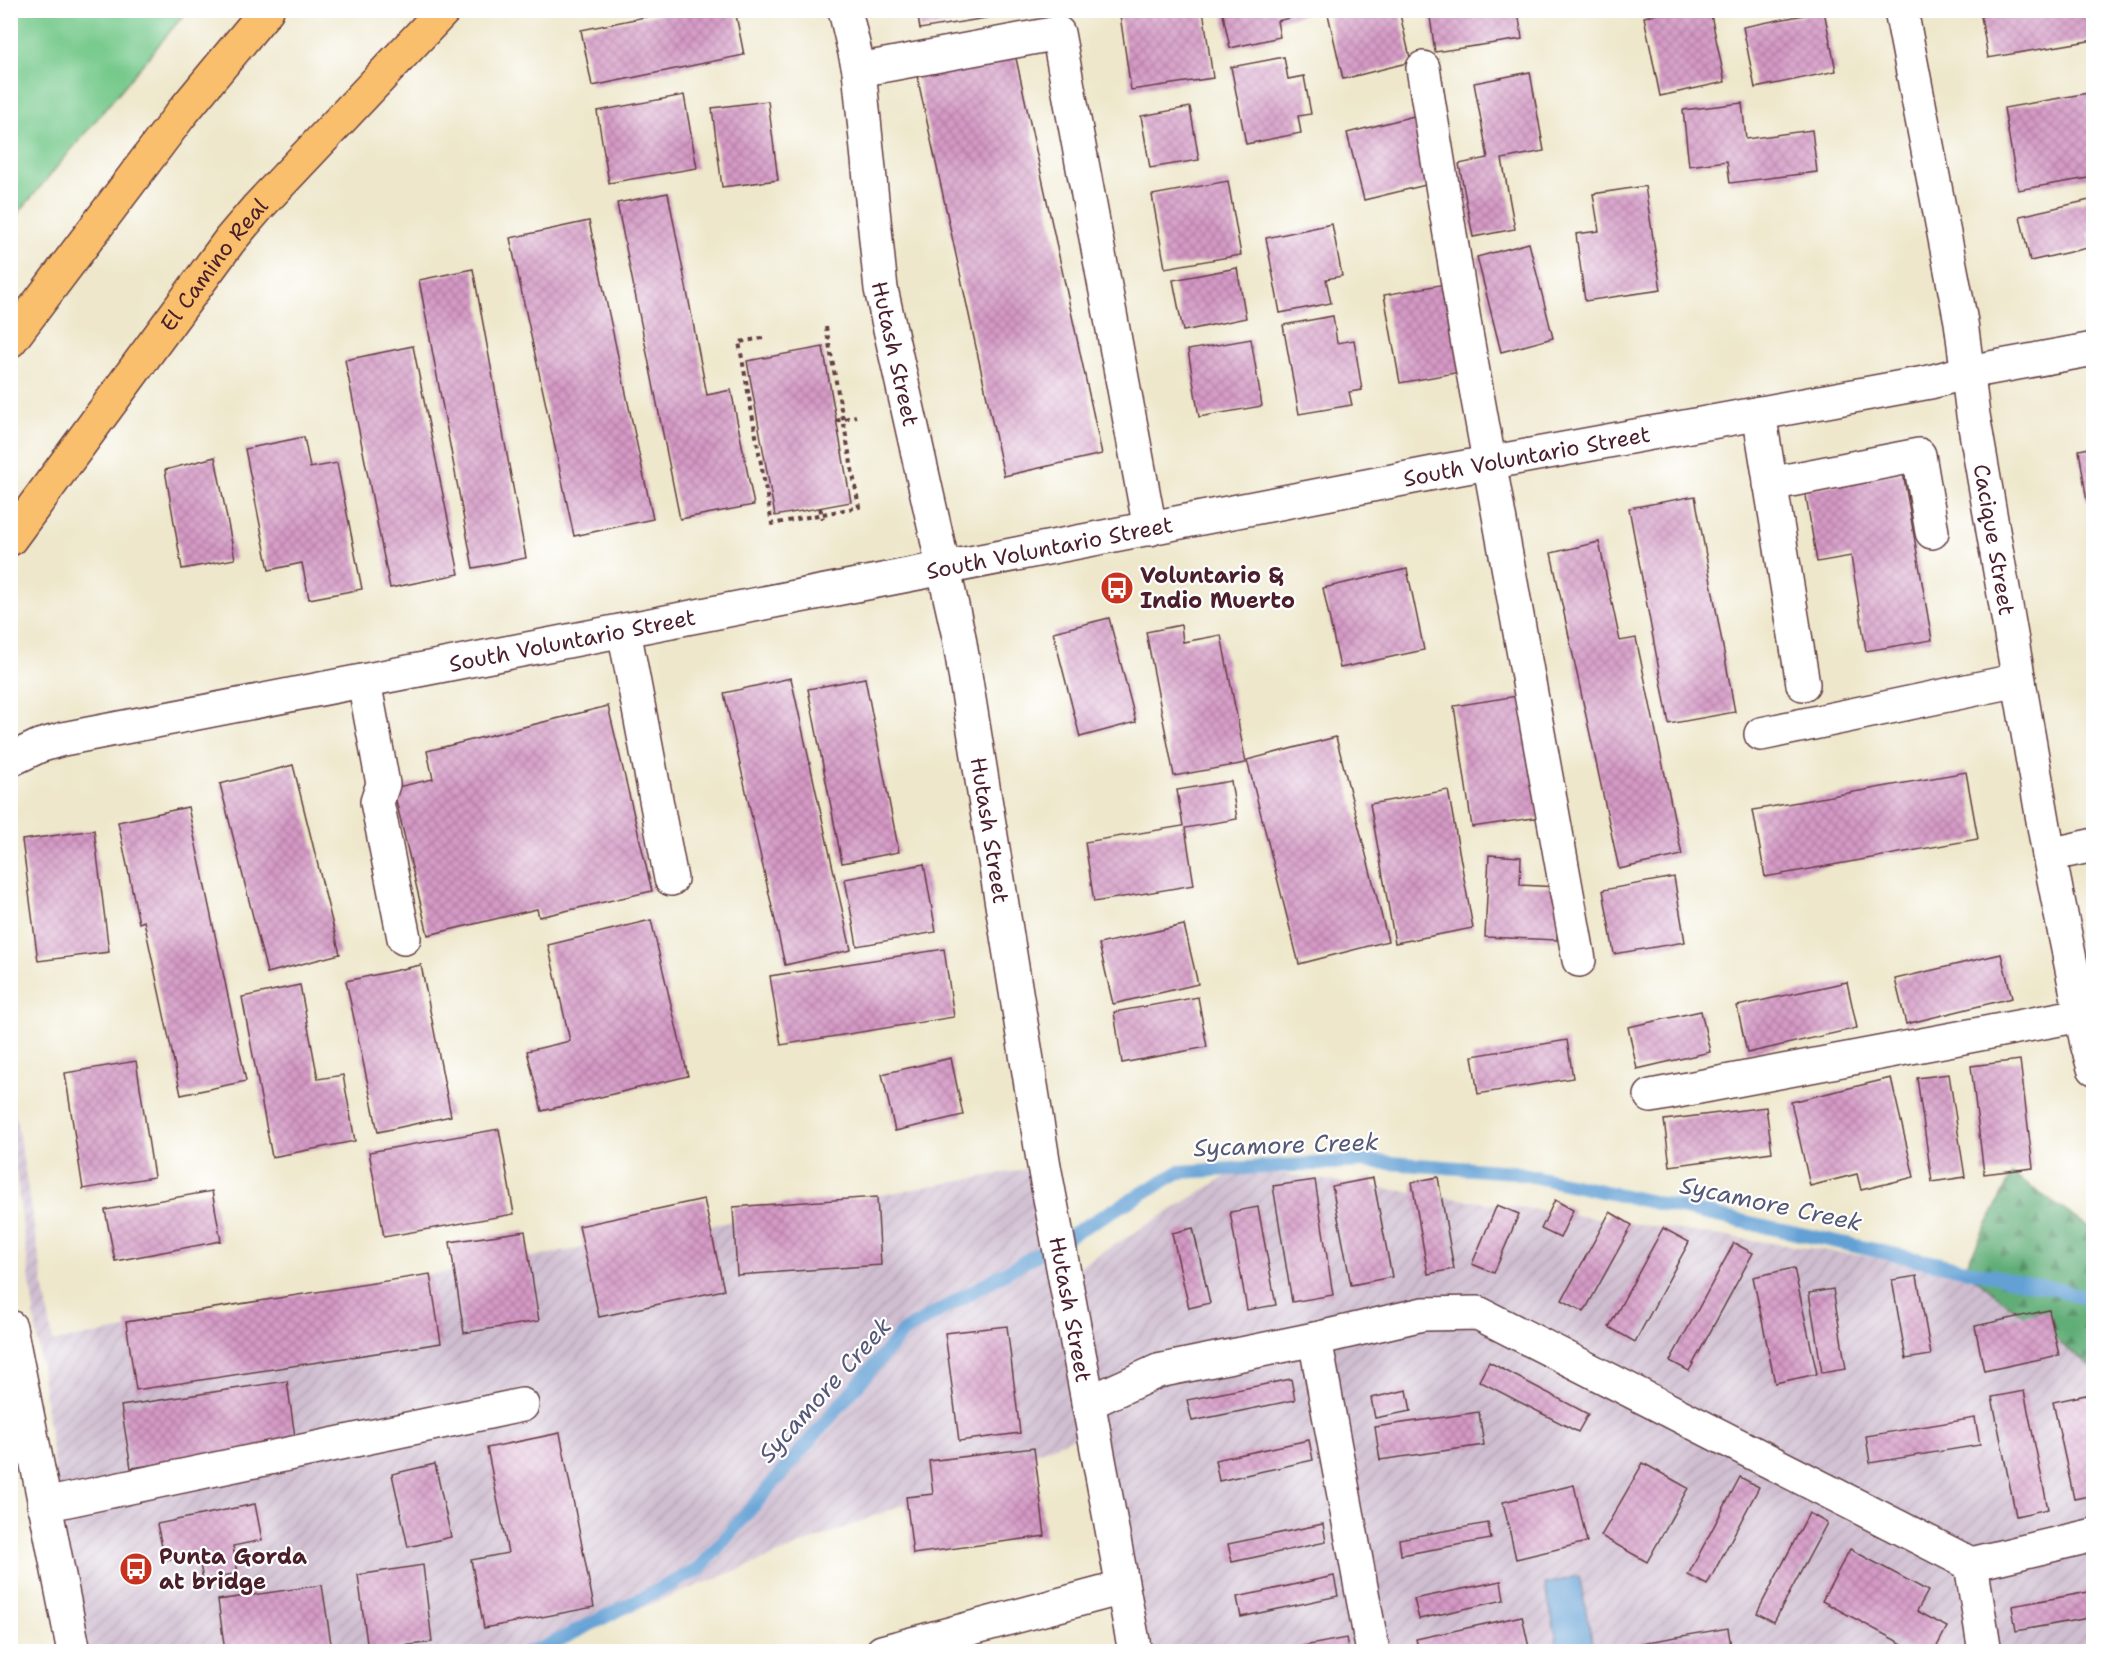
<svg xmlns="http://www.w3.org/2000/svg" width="2104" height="1662" font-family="'Shantell Sans',sans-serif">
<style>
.industrial{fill:url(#industrial-furrows)}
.green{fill:#76c98b;stroke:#60745b;stroke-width:1.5}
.forest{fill:url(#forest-firs);stroke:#556651;stroke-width:1.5}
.water{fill:#63a0d4;stroke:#566080;stroke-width:1.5}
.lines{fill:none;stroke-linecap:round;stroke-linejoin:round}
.stream{stroke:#63a0d4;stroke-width:14}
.building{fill:url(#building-cross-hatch)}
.minor-casing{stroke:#633d43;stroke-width:36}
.highway-casing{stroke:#633d43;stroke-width:36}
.path{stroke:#633d43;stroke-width:4;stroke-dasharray:4.5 4.5;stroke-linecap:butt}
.minor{stroke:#fff;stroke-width:33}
.highway{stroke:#f9bf6d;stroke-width:33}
.labels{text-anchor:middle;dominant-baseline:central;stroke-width:4.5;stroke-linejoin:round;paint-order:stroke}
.street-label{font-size:22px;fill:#4a1f2b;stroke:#fff}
.poi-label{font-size:22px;font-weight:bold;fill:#4a1f2b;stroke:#fff;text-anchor:start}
.water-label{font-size:24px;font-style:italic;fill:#555977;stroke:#fff}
</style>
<defs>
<pattern id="industrial-furrows" width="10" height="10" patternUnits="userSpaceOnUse" patternTransform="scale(1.5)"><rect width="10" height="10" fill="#cfbdd0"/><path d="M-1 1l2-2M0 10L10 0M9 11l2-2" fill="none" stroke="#b3a2b3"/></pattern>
<pattern id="forest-firs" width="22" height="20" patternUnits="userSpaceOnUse" patternTransform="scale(1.5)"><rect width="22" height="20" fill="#60ad77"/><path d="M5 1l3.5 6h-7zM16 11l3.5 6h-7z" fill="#518c62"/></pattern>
<pattern id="building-cross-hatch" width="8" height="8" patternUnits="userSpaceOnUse" patternTransform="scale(1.5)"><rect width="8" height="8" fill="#d59ac6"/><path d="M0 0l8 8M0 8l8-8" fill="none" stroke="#af7da1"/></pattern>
</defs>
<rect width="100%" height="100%" fill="#fff"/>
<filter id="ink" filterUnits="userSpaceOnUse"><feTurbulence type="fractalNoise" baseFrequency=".0167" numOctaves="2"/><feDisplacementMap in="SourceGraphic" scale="12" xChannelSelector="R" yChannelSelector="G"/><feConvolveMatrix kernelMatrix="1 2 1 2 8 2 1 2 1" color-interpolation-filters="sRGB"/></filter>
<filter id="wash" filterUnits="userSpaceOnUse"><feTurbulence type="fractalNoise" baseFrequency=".008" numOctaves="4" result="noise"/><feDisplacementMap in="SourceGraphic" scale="24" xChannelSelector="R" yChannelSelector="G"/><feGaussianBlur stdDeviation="1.35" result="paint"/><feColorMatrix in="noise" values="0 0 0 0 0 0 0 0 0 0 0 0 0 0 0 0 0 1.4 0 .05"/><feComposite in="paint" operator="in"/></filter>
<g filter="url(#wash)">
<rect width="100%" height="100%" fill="#eee7cb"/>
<path class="industrial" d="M10,1081L53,1342L1044,1166L1065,1275L1240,1168L1964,1270L2093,1368V1651H1144L1093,1430L532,1651H78L11,1136Z"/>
<path class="green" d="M11,10L187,11L11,222L10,11Z"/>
<path class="forest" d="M2012,1174L2093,1230V1368L1964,1270Z"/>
<path class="water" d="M1579,1576L1594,1651H1559L1545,1584Z"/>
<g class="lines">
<path class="stream" d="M528,1652L545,1647L698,1570L903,1332L1179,1172L1363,1161L1513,1172L2060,1290L2094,1301"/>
</g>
<g id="blocks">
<g class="building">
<path d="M679,10H735L744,55L592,86L581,30Z"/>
<path d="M917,10H1022V12L920,29Z"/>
<path d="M1149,10H1203L1213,78L1131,90L1120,15Z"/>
<path d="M1222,10H1317V11L1277,21L1280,37L1230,48Z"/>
<path d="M1327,10H1399L1411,62L1343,79Z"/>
<path d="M1429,10H1518L1522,39L1435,52Z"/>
<path d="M1673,10H1710L1725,82L1660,96L1644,17Z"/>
<path d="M1980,10H2094V40L1988,58Z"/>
<path d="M1824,11L1836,71L1755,88L1743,27Z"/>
<path d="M1014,49L1102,454L1004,476L916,71Z"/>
<path d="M1284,57L1288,79L1304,76L1311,114L1298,116L1301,133L1246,144L1231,67Z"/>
<path d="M1530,72L1544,151L1502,159L1515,229L1473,237L1459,164L1488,158L1474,83Z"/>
<path d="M2094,92V177L2018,190L2004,108Z"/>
<path d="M684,95L697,168L609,183L597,111Z"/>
<path d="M768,101L778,180L722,187L712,108Z"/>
<path d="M1742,103L1746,139L1812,130L1817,172L1730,183L1727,161L1689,166L1683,110Z"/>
<path d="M1190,107L1199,160L1150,168L1141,116Z"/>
<path d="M1414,116L1430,184L1364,200L1347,133Z"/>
<path d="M1228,181L1241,255L1165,268L1152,195Z"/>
<path d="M1645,186L1661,290L1585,301L1576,234L1599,231L1593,194Z"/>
<path d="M668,193L707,395L731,390L754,505L680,519L617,203Z"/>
<path d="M2094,199V232L2089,233L2092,247L2030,261L2020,216Z"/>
<path d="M589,221L653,519L574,536L510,238Z"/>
<path d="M1332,224L1342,276L1326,279L1331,303L1280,313L1266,238Z"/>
<path d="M1529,243L1553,338L1501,352L1477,257Z"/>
<path d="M1237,268L1246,318L1183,331L1173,280Z"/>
<path d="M473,269L526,558L473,568L419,280Z"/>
<path d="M1451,283L1466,371L1400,383L1384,295Z"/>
<path d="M1333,316L1337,343L1354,340L1362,390L1349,392L1352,405L1299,414L1283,325Z"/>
<path d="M1251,339L1262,406L1199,417L1188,350Z"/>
<path d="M413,346L459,574L390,588L345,360Z"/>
<path d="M823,347L851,502L775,516L747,361Z"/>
<path d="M304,437L310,468L337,463L362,589L309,599L302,563L269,570L245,449Z"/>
<path d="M2094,447V501L2087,502L2079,450Z"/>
<path d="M215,457L235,559L182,569L165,470Z"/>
<path d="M1903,472L1932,640L1866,651L1851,556L1817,562L1805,490Z"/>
<path d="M1695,496L1735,712L1669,724L1629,508Z"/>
<path d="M2094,522V552H2092L2087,523Z"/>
<path d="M1599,542L1620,641L1636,638L1682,855L1619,869L1551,553Z"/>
<path d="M1407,569L1424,650L1340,668L1323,588Z"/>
<path d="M1109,618L1136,722L1080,737L1053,632Z"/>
<path d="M1181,625L1183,642L1221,635L1246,763L1174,776L1146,632Z"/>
<path d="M791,678L851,950L785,965L724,693Z"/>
<path d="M865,678L899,852L842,863L808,689Z"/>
<path d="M1523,695L1540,817L1472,827L1454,706Z"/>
<path d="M608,706L652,891L539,917L537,909L428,935L393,788L433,779L427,751Z"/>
<path d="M1336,737L1388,941L1299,964L1247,760Z"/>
<path d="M293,765L340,954L267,973L220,784Z"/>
<path d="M1966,772L1978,839L1765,877L1753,810Z"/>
<path d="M1231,781L1237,819L1185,828L1194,885L1094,902L1085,842L1183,826L1177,790Z"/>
<path d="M1448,790L1473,928L1395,943L1370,804Z"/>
<path d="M188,807L246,1081L181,1095L144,921L139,923L118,822Z"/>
<path d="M94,830L109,952L38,961L22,840Z"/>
<path d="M1489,855L1521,857L1520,885L1559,887L1557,940L1485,937Z"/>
<path d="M924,864L936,932L857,946L845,879Z"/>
<path d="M1674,877L1685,942L1614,954L1603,890Z"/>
<path d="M651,920L688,1076L542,1111L527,1051L570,1041L548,945Z"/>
<path d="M1184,925L1198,984L1113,1004L1099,944Z"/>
<path d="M944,949L954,1017L781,1045L770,976Z"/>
<path d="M2001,954L2012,998L1906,1024L1895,979Z"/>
<path d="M421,965L451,1116L378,1132L346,981Z"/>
<path d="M1847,982L1857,1028L1747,1053L1737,1006Z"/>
<path d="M300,985L318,1079L343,1075L355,1141L272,1157L242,997Z"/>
<path d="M1198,997L1207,1047L1122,1063L1114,1012Z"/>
<path d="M1701,1011L1710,1052L1637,1069L1628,1027Z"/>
<path d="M1567,1040L1573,1078L1478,1094L1472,1056Z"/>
<path d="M951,1058L963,1115L895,1131L882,1074Z"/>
<path d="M2020,1060L2033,1168L1984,1174L1971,1066Z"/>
<path d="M136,1061L154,1177L83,1189L65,1073Z"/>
<path d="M1949,1074L1965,1177L1932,1182L1917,1078Z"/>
<path d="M1891,1078L1914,1177L1861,1190L1857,1174L1810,1186L1791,1102Z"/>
<path d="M1766,1107L1772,1152L1670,1166L1664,1120Z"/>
<path d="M499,1129L514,1214L384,1237L369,1152Z"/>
<path d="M1438,1177L1454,1269L1428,1274L1412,1182Z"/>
<path d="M1373,1178L1392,1277L1351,1285L1332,1186Z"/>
<path d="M1315,1180L1333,1295L1292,1302L1273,1186Z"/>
<path d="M212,1191L221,1241L115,1261L105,1210Z"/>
<path d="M877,1197L881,1265L737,1275L733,1207Z"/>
<path d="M704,1199L724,1290L599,1317L579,1226Z"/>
<path d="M1555,1200L1573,1210L1560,1238L1541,1229Z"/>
<path d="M1497,1205L1519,1214L1494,1273L1472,1264Z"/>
<path d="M1258,1207L1276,1305L1247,1310L1230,1212Z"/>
<path d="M1610,1212L1632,1225L1584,1312L1562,1300Z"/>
<path d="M1193,1228L1210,1303L1189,1308L1172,1233Z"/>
<path d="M1663,1228L1689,1242L1635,1342L1609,1327Z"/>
<path d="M525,1231L539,1321L464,1333L450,1242Z"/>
<path d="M1734,1243L1753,1253L1689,1371L1670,1361Z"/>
<path d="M1794,1268L1817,1374L1775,1383L1753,1277Z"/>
<path d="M430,1274L441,1343L136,1390L126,1322Z"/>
<path d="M1917,1276L1931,1355L1906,1359L1892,1280Z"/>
<path d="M1833,1289L1846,1369L1822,1373L1809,1293Z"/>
<path d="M2049,1310L2059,1355L1984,1371L1975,1326Z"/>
<path d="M1007,1326L1020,1433L959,1441L945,1333Z"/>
<path d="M1489,1362L1588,1414L1578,1432L1479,1381Z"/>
<path d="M1291,1379L1295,1400L1192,1421L1187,1400Z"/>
<path d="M287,1381L296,1444L131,1468L121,1406Z"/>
<path d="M1407,1390L1411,1411L1375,1418L1371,1398Z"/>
<path d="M2024,1391L2048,1509L2016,1516L1992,1397Z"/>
<path d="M2086,1395L2094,1429V1495L2074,1499L2053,1402Z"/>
<path d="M1479,1412L1484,1445L1380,1460L1375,1427Z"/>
<path d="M1975,1418L1980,1445L1870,1463L1866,1436Z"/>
<path d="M560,1433L594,1607L484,1628L471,1560L508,1553L487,1448Z"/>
<path d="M1309,1440L1313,1460L1219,1481L1215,1460Z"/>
<path d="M1034,1448L1045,1536L913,1554L906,1497L933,1494L929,1461Z"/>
<path d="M1643,1463L1688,1488L1647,1562L1601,1536Z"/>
<path d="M435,1464L451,1537L408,1547L392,1474Z"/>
<path d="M1740,1477L1759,1487L1707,1585L1688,1575Z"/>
<path d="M1574,1485L1587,1542L1516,1559L1503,1502Z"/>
<path d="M255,1504L262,1540L233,1546L238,1573L203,1580L198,1553L165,1560L157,1524Z"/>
<path d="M1809,1513L1827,1523L1774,1622L1757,1613Z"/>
<path d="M1488,1523L1491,1539L1401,1555L1399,1539Z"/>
<path d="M1323,1524L1326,1542L1232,1562L1228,1544Z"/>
<path d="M1850,1549L1928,1591L1917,1611L1947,1627L1934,1652H1917L1822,1601Z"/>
<path d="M423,1565L432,1642L368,1651L358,1575Z"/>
<path d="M1334,1576L1338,1596L1241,1617L1237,1597Z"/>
<path d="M1501,1581L1504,1600L1419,1619L1414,1599Z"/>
<path d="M322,1585L332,1650L225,1652L218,1600Z"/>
<path d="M2094,1591V1617L2016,1631L2012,1606Z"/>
<path d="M1522,1616L1530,1652H1419L1416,1639Z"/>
<path d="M1728,1628L1732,1652H1631L1630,1645Z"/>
<path d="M1346,1638L1349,1652H1282V1650Z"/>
</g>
</g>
</g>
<g filter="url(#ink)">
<use href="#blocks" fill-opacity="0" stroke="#633d43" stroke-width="1.5"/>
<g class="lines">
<g class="minor-casing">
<g id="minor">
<path id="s1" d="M845,10L859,70L881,289L959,637L1044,1166L1135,1652"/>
<path id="s2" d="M1901,10L1961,322L1973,415L2049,855L2087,1044L2094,1068"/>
<path d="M1423,68L1466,333L1579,960"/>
<path d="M859,70L1058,33L1150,529"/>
<path d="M1759,413L1803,684"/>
<path d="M1770,484L1919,455L1932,532"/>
<path d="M624,630L671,879"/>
<path d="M364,681L383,784L377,802L404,938"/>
<path d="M1761,734L2019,680"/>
<path id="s3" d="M10,760L39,746L63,739L1444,471L1930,382L1968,372L2094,349"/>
<path d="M2049,855L2094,845"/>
<path d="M1651,1096L2081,1015"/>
<path d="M10,1327L74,1652"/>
<path d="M1315,1339L1373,1652"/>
<path d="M1088,1403L1158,1371L1315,1339L1423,1314L1478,1313L1971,1564L2094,1535"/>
<path d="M44,1505L522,1405"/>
<path d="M1971,1564L1985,1652"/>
<path d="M882,1652L1122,1588"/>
</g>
</g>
<g class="highway-casing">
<g id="highway">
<path d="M10,341L181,114L267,10"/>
<path id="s4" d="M10,539L230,240L258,207L444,10"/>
</g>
</g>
<g class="path">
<path d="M763,338L739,342L772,524L859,507L826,327"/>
<path d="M836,421L856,416"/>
<path d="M820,508L823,519"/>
</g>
<use href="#minor" class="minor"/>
<use href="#highway" class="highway"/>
</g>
</g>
<defs>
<g id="bus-disc" transform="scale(1.725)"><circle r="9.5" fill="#c8321e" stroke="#fff"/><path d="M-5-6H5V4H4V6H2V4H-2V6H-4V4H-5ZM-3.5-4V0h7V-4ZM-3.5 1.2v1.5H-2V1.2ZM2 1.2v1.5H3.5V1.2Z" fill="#fff"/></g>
</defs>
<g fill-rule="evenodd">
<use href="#bus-disc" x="1117" y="588"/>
<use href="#bus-disc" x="136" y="1569"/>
</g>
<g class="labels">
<g class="street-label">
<text stroke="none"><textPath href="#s4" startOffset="342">El Camino Real</textPath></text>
<text stroke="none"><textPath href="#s1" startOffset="348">Hutash Street</textPath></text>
<text stroke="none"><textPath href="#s3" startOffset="1548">South Voluntario Street</textPath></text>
<text stroke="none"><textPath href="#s2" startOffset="538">Cacique Street</textPath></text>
<text stroke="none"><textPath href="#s3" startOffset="1062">South Voluntario Street</textPath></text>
<text stroke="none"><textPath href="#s3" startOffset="576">South Voluntario Street</textPath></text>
<text stroke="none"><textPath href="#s1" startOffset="834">Hutash Street</textPath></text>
<text stroke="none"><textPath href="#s1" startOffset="1320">Hutash Street</textPath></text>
</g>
<g class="poi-label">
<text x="1140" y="575">Voluntario &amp;<tspan x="1140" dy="25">Indio Muerto</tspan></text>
<text x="159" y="1556">Punta Gorda<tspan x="159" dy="25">at bridge</tspan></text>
</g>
<g class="water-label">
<text transform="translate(1286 1145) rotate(-2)">Sycamore Creek</text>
<text transform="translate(1771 1204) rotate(12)">Sycamore Creek</text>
<text transform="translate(825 1390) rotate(-48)">Sycamore Creek</text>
</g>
</g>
<rect width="2104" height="1662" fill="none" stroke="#fff" stroke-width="36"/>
</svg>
